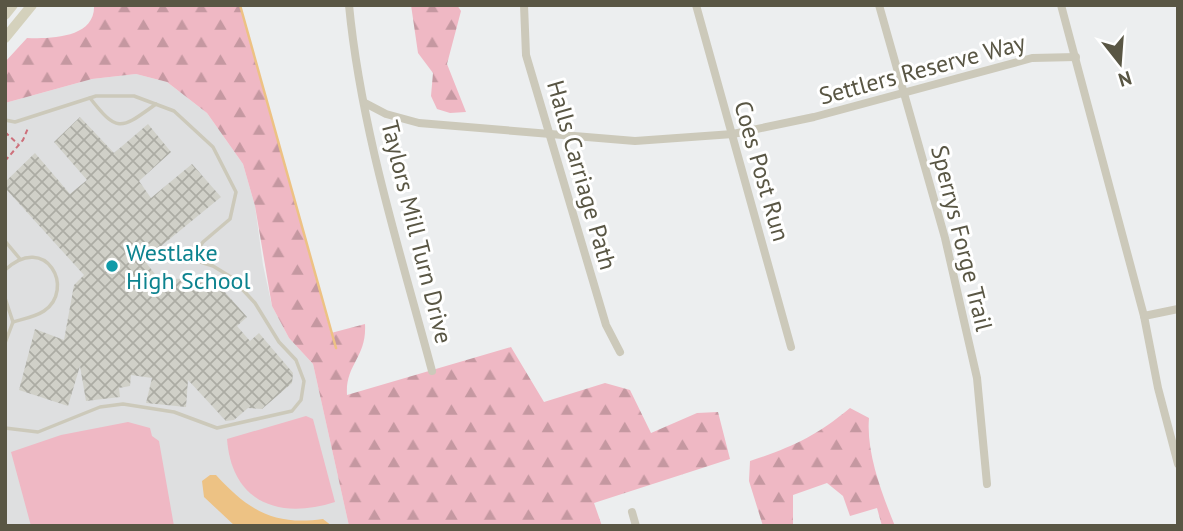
<svg xmlns="http://www.w3.org/2000/svg" width="1183" height="531" font-family="'PT Sans',sans-serif">
<style>
.education{fill:#dedfe0}
.forest{fill:url(#forest-firs)}
.pitch{fill:#efb8c4}
.water{fill:#edc284}
.lines{fill:none;stroke-linecap:round;stroke-linejoin:round}
.stream{stroke:#edc284;stroke-width:2.5}
.building{fill:url(#building-cross-hatch)}
.path{stroke:#cd6f7a;stroke-width:2;stroke-dasharray:5 3.5;stroke-linecap:butt}
.lane{stroke:#ccc9ba;stroke-width:3.5}
.street{stroke:#ccc9ba;stroke-width:8}
.secondary{stroke:#d4d1bc;stroke-width:10}
.culture-dot{fill:#0f9aa8;stroke:#fff;stroke-width:2.5}
.labels{text-anchor:middle;dominant-baseline:central;stroke-width:6;stroke-linejoin:round;paint-order:stroke}
.street-label{font-size:24px;fill:#595644;stroke:#fff}
.culture-label{font-size:24px;fill:#0d838f;stroke:#fff;text-anchor:start}
</style>
<defs>
<pattern id="forest-firs" width="22" height="20" patternUnits="userSpaceOnUse" patternTransform="scale(1.75)"><rect width="22" height="20" fill="#efb8c4"/><path d="M5 1l3.5 6h-7zM16 11l3.5 6h-7z" fill="#c598a1"/></pattern>
<pattern id="building-cross-hatch" width="8" height="8" patternUnits="userSpaceOnUse" patternTransform="scale(1.75)"><rect width="8" height="8" fill="#d0d0c8"/><path d="M0 0l8 8M0 8l8-8" fill="none" stroke="#acaca4"/></pattern>
</defs>
<rect width="100%" height="100%" fill="#eceeef"/>
<path class="education" d="M136,74L167,82L207,113L243,164L255,206L263,265L272,306L289,338L313,364L349,526H5V103L92,79Z"/>
<g class="forest">
<path d="M94,5H240L331,333L365,324C367,358 345,364 347,395L511,347L544,402L605,383L630,390L651,433L697,413L718,412L730,459L594,503L602,526H349L313,364L289,338L272,306L255,206L243,164L207,113L167,82L136,74L92,79L5,103V62L27,38C51,39 96,38 94,5Z"/>
<path d="M411,5H457L461,11L447,64L466,112L450,113L437,109L431,96L433,73L418,53Z"/>
<path d="M850,408L869,418C866,453 882,494 895,526H882L877,508L850,516L843,496L827,483L793,495V526H763L749,481L750,461C792,447 815,437 850,408Z"/>
</g>
<g class="pitch">
<path d="M306,416L313,419L335,502C279,520 232,503 227,439Z"/>
<path d="M128,422L150,428L152,436L159,441L174,526H31L11,452L61,435Z"/>
</g>
<path class="water" d="M210,475H216C248,510 274,526 323,519L332,526H235L204,497L202,481Z"/>
<g class="lines">
<path class="stream" d="M240,5L336,348"/>
</g>
<path class="building" d="M80,117L114,153L148,124L171,152L139,181L151,198L192,164L221,197L144,260L158,278L207,280L206,290L216,282L247,317L237,326L250,341L259,333L293,373L292,383L262,409L248,408L234,420L226,421L188,380L186,407L146,403L152,378L131,375L130,386L119,388L120,397L86,401L80,366L68,406L19,390L35,329L64,340L74,285L84,275L5,188V182L35,153L70,194L87,180L54,142Z"/>
<g class="lines">
<g class="path">
<path d="M5,132L18,144"/>
<path d="M5,161L23,140L28,128"/>
</g>
<g class="lane">
<path d="M90,98C118,134 121,129 156,104"/>
<path d="M5,120L15,122L96,96H134L174,111L213,147L236,192L230,219L203,242L191,259L213,266L231,277L255,303L279,342L296,360L304,381L301,400L292,411L217,428L174,412L123,404L100,407L38,432L5,428"/>
<path d="M5,241L20,259"/>
<path d="M5,270C46,232 76,289 44,311C35,317 23,319 13,322"/>
<path d="M5,298L13,322L5,343"/>
</g>
<g class="street">
<path d="M349,5C361,130 400,251 432,371"/>
<path d="M524,5L526,55L606,325L620,352"/>
<path d="M696,5L791,347"/>
<path d="M879,5L945,238L977,378L987,484"/>
<path d="M1061,5L1144,316L1158,388L1178,464"/>
<path d="M365,103L386,114L419,123L635,141L733,134L814,117L1032,58L1076,57"/>
<path d="M1144,316L1178,309"/>
<path d="M632,512L636,526"/>
</g>
<g class="secondary">
<path d="M5,15L13,5"/>
<path d="M5,38L32,5"/>
</g>
</g>
<circle class="culture-dot" cx="112" cy="266" r="7"/>
<g class="labels">
<g class="street-label">
<text transform="translate(922 69) rotate(-15)">Settlers Reserve Way</text>
<text transform="translate(762 171) rotate(74)">Coes Post Run</text>
<text transform="translate(582 175) rotate(74)">Halls Carriage Path</text>
<text transform="translate(417 232) rotate(76)">Taylors Mill Turn Drive</text>
<text transform="translate(962 238) rotate(76)">Sperrys Forge Trail</text>
</g>
<g class="culture-label">
<text x="126" y="252">Westlake<tspan x="126" dy="28">High School</tspan></text>
</g>
</g>
<rect width="1183" height="531" fill="none" stroke="#595644" stroke-width="14"/>
<g transform="translate(1120 63) rotate(163)" stroke="#ffffff" stroke-width="5" paint-order="stroke">
<path d="M0-5L12 26L0 18L-12 26Z" fill="#595644"/>
<text y="-10" font-size="19" font-weight="bold" text-anchor="middle" fill="#595644">N</text>
</g>
</svg>
